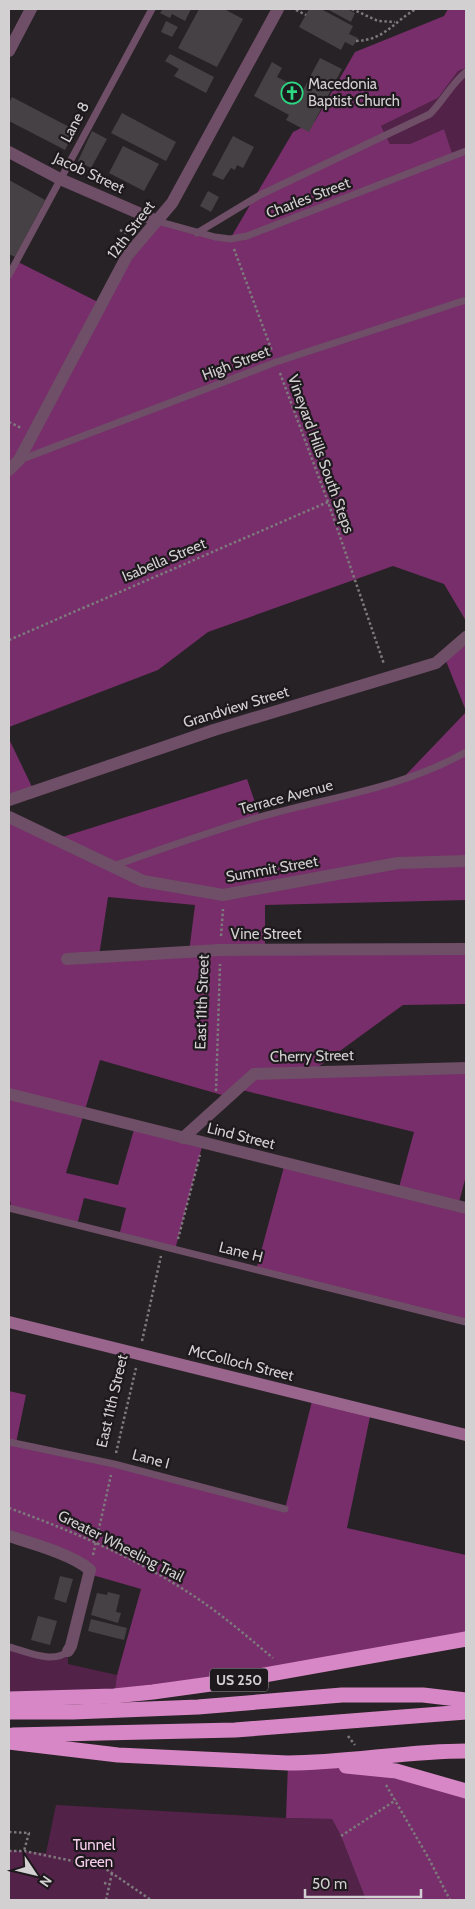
<svg xmlns="http://www.w3.org/2000/svg" width="475" height="1909" font-family="Cabin,sans-serif">
<style>
.green{fill:#532249}
.forest{fill:#772e6a;fill-rule:evenodd}
.building{fill:#464145}
.lines{fill:none;stroke-linecap:round;stroke-linejoin:round}
.path{stroke:#7d797c;stroke-width:2.5;stroke-dasharray:2.5 2.5;stroke-linecap:butt}
.lane{stroke:#6f4e67;stroke-width:7}
.street{stroke:#6f4e67;stroke-width:12}
.secondary{stroke:#99658d;stroke-width:12}
.highway{stroke:#d887c6;stroke-width:15}
.labels{text-anchor:middle;dominant-baseline:central;stroke-width:4.5;stroke-linejoin:round;paint-order:stroke}
.shield{fill:#1d191c;stroke:#9c999b;stroke-width:1}
.shield-label{font-size:14px;font-weight:bold;fill:#d3d0d2}
.poi-label{font-size:15px;fill:#d3d0d2;stroke:#1d191c;text-anchor:start}
.street-label{font-size:15px;fill:#d3d0d2;stroke:#1d191c}
.park-label{font-size:15px;fill:#f7cdec;stroke:#1d191c}
</style>
<rect width="100%" height="100%" fill="#272225"/>
<g class="green">
<path d="M466,68V151L453,156L444,129L410,144H390L381,126L438,98L458,71Z"/>
<path d="M9,1647L48,1657L68,1651V1664L117,1675L114,1696L9,1699Z"/>
<path d="M56,1805L286,1818L332,1819L341,1836L366,1900H9L10,1850L46,1853Z"/>
</g>
<g class="forest">
<path d="M448,9H466V68L458,71L438,98L381,126L390,144H410L444,129L453,156L466,151V621L444,584L393,566L208,632L158,670L9,727V275L16,261L102,304L157,221L230,239L293,132L315,121L355,52L444,16Z"/>
<path d="M466,637V711L444,656Z"/>
<path d="M466,712V900L265,905V950L466,949V1004L403,1005L311,1072L466,1068V1176L458,1206L466,1208V1322L256,1270L285,1163L398,1191L414,1132L238,1089L229,1097L100,1060L66,1173L118,1185L135,1126L203,1143L175,1250L119,1236L126,1208L84,1198L77,1225L12,1209L9,1196V817L56,839L247,779L260,817L400,781ZM108,897L195,905L189,952L99,956Z"/>
<path d="M9,739L34,791L9,800Z"/>
<path d="M9,1391L26,1395L16,1443L285,1509L313,1397L371,1412L347,1528L466,1555V1639L114,1696L117,1675L141,1589L89,1574L90,1570L9,1536Z"/>
<path d="M288,1763H312L466,1792V1900H366L341,1836L332,1819L286,1818Z"/>
</g>
<g class="building">
<path d="M163,9H191L185,21L172,14L170,18L160,13Z"/>
<path d="M199,9H224L243,19L217,67L178,48Z"/>
<path d="M309,9H321L353,26L349,34L358,38L353,46L345,42L341,50L299,27Z"/>
<path d="M327,9H347L355,13L351,22Z"/>
<path d="M166,21L178,27L172,37L161,32Z"/>
<path d="M170,54L214,77L206,93L174,76L179,69L165,61Z"/>
<path d="M320,58L342,69L309,132L286,120L289,115L254,96L272,62L282,68L277,77L303,90Z"/>
<path d="M12,97L75,130L65,150L9,121V103Z"/>
<path d="M122,113L176,142L166,161L111,133Z"/>
<path d="M92,131L107,139L91,168L78,161Z"/>
<path d="M233,136L254,147L243,168L237,165L235,170L231,168L223,180L212,175Z"/>
<path d="M123,146L159,164L144,191L109,173Z"/>
<path d="M9,180L45,200L15,257L9,254Z"/>
<path d="M208,191L219,197L211,212L200,206Z"/>
<path d="M60,1576L73,1579L66,1603L54,1599Z"/>
<path d="M108,1592L120,1595L116,1612L121,1613L118,1623L91,1615L97,1593L107,1595Z"/>
<path d="M38,1616L57,1621L50,1645L31,1640Z"/>
<path d="M91,1619L127,1628L124,1640L88,1631Z"/>
</g>
<g class="lines">
<g class="path">
<path d="M352,9L378,21L395,22"/>
<path d="M296,10L306,15"/>
<path d="M356,41C385,40 393,22 416,9"/>
<path d="M120,230L128,234"/>
<path d="M234,249L272,351"/>
<path d="M280,373L328,502L384,664"/>
<path d="M9,422L21,428"/>
<path d="M9,640L328,502"/>
<path d="M221,936L223,909"/>
<path d="M216,1091L220,964"/>
<path d="M178,1239L200,1155"/>
<path d="M142,1341L161,1256"/>
<path d="M116,1453L136,1368"/>
<path d="M9,1508C83,1535 160,1568 223,1617C240,1630 256,1644 273,1658"/>
<path d="M93,1555L111,1475"/>
<path d="M348,1736L355,1745"/>
<path d="M386,1785L428,1857L450,1900"/>
<path d="M9,1832L29,1833L24,1851"/>
<path d="M341,1836L396,1800"/>
<path d="M9,1851H24L103,1867L151,1900"/>
<path d="M104,1883L109,1884"/>
<path d="M106,1900L112,1873"/>
</g>
<g class="lane">
<path d="M157,221L215,237L230,239L247,236L466,151"/>
<path d="M197,233L260,195L430,114C443,101 452,83 466,72"/>
<path d="M9,275L152,9"/>
<path d="M20,460L276,362L466,300"/>
<path d="M113,866C162,849 211,831 260,817C330,797 403,788 466,752"/>
<path d="M9,1208L466,1322"/>
<path d="M9,1442L114,1464L285,1509"/>
<path d="M9,1647C26,1651 53,1665 68,1651"/>
</g>
<g class="street">
<path d="M9,51L31,9"/>
<path d="M9,152L60,179L157,221"/>
<path d="M9,470L19,460L127,256L172,203L278,9"/>
<path d="M9,800L214,730L436,663L466,637"/>
<path d="M9,817L143,881L223,895L398,863L466,861"/>
<path d="M67,959L220,950L466,949"/>
<path d="M9,1094L466,1208"/>
<path d="M183,1138L254,1074L466,1068"/>
<path d="M9,1536C31,1543 74,1555 90,1570L71,1646L68,1651"/>
</g>
<path class="secondary" d="M9,1322L466,1435"/>
<g class="highway">
<path d="M9,1699L114,1696L153,1692L225,1682L466,1639"/>
<path d="M9,1712H73L198,1707L342,1695H423L466,1700"/>
<path d="M13,1735L235,1730L466,1712"/>
<path d="M9,1742L118,1755L288,1763C347,1763 406,1751 466,1751"/>
<path d="M346,1766L396,1771L466,1791"/>
</g>
</g>
<defs>
<g id="church-ring" transform="scale(1.125)"><circle r="9.5" fill="#1d191c" stroke="#2dd883" stroke-width="1.5"/><path d="M-1.2-6h2.4v3.5h3.3v2.4h-3.3V6h-2.4V-.1h-3.3v-2.4h3.3Z" fill="#2dd883"/></g>
</defs>
<g fill-rule="evenodd">
<use href="#church-ring" x="292" y="93"/>
</g>
<g class="labels">
<rect class="shield" x="210" y="1668.5" width="58" height="23" rx="4"/>
<g class="shield-label">
<text x="239" y="1680">US 250</text>
</g>
<g class="poi-label">
<text x="308" y="84">Macedonia<tspan x="308" dy="17">Baptist Church</tspan></text>
</g>
<g class="street-label">
<text transform="translate(75 122) rotate(-62)">Lane 8</text>
<text transform="translate(89 173) rotate(25)">Jacob Street</text>
<text transform="translate(308 198) rotate(-21)">Charles Street</text>
<text transform="translate(131 230) rotate(-53)">12th Street</text>
<text transform="translate(236 363) rotate(-21)">High Street</text>
<text transform="translate(321 454) rotate(70)">Vineyard Hills South Steps</text>
<text transform="translate(164 560) rotate(-23)">Isabella Street</text>
<text transform="translate(236 707) rotate(-17)">Grandview Street</text>
<text transform="translate(286 797) rotate(-15)">Terrace Avenue</text>
<text transform="translate(272 869) rotate(-10)">Summit Street</text>
<text x="266" y="934">Vine Street</text>
<text transform="translate(202 1002) rotate(-88)">East 11th Street</text>
<text transform="translate(312 1056) rotate(-1)">Cherry Street</text>
<text transform="translate(241 1136) rotate(14)">Lind Street</text>
<text transform="translate(241 1252) rotate(14)">Lane H</text>
<text transform="translate(241 1363) rotate(14)">McColloch Street</text>
<text transform="translate(112 1401) rotate(-77)">East 11th Street</text>
<text transform="translate(151 1459) rotate(15)">Lane I</text>
<text transform="translate(121 1546) rotate(27)">Greater Wheeling Trail</text>
</g>
<g class="park-label">
<text x="94" y="1845">Tunnel<tspan x="94" dy="17">Green</tspan></text>
</g>
</g>
<rect width="475" height="1909" fill="none" stroke="#d3d0d2" stroke-width="20"/>
<g transform="translate(35 1874) rotate(125)" stroke="#1d191c" stroke-width="4" paint-order="stroke">
<path d="M0-4L9 19L0 12L-9 19Z" fill="#d3d0d2"/>
<text y="-8" font-size="14" font-weight="bold" text-anchor="middle" fill="#d3d0d2">N</text>
</g>
<path d="M305 1889v8h116v-8" fill="none" stroke="#d3d0d2" stroke-width="2.5"/>
<text x="312" y="1889" font-size="15" fill="#d3d0d2" stroke="#1d191c" stroke-width="4" paint-order="stroke">50 m</text>
</svg>
